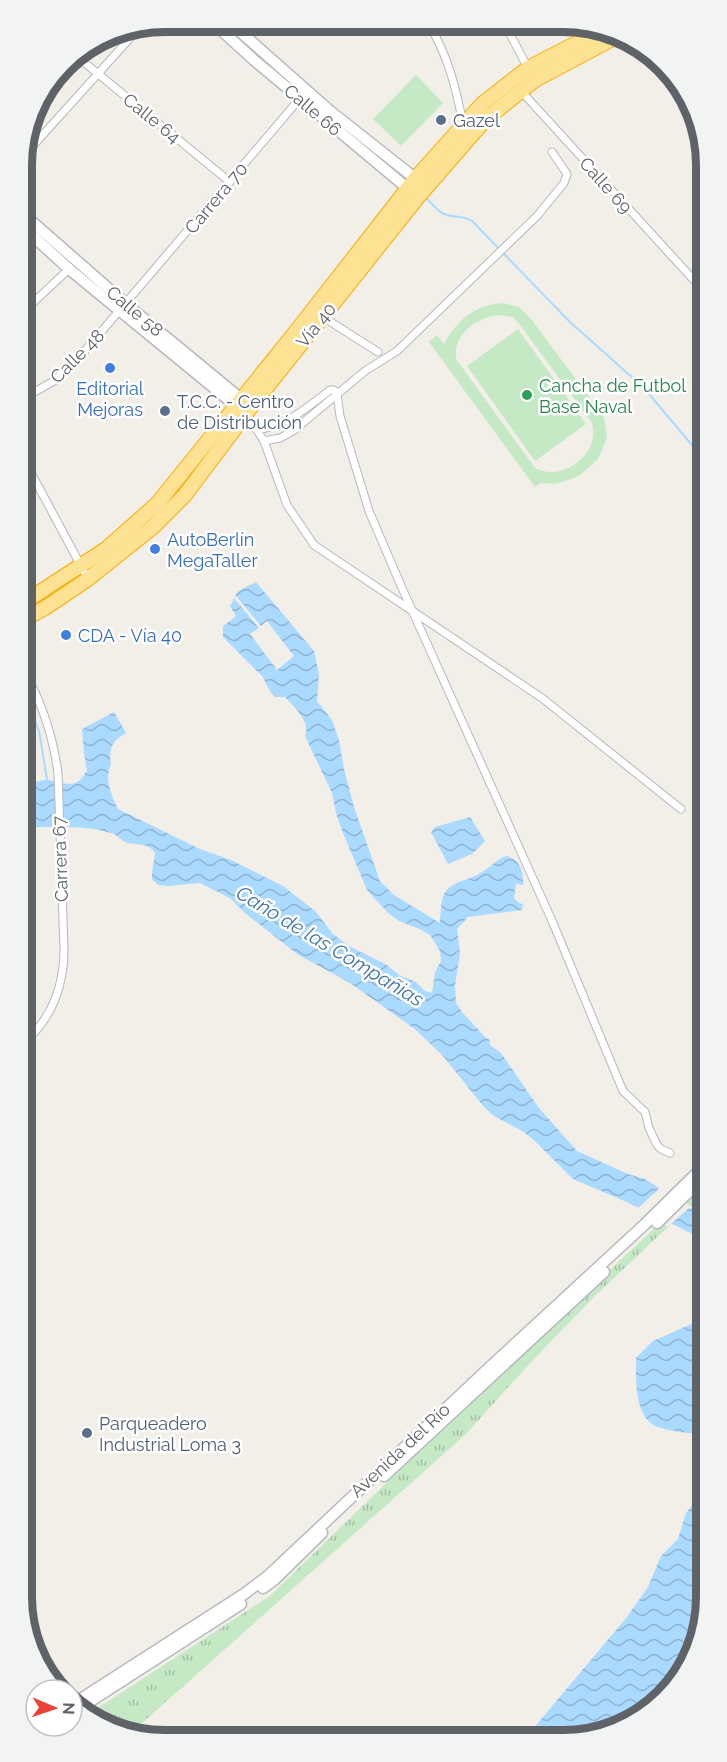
<svg xmlns="http://www.w3.org/2000/svg" width="727" height="1762" font-family="Raleway,sans-serif">
<style>
.green{fill:#c5e8c5;fill-rule:evenodd}
.park{fill:url(#park-tufts)}
.water{fill:url(#water-waves)}
.pier{fill:#f1efe8}
.lines{fill:none;stroke-linecap:round;stroke-linejoin:round}
.stream{stroke:#aadaff;stroke-width:2}
.street-casing{stroke:#b5b8bc;stroke-width:9}
.secondary-casing{stroke:#b6babf;stroke-width:13}
.highway-casing{stroke:#f9ab00;stroke-width:16}
.street{stroke:#fff;stroke-width:7}
.secondary{stroke:#fff;stroke-width:10}
.highway{stroke:#fde293;stroke-width:14}
.service-dot{fill:#5c6f8a;stroke:#fff;stroke-width:2}
.shop-dot{fill:#3f7fe0;stroke:#fff;stroke-width:2}
.leisure-dot{fill:#2e9e5b;stroke:#fff;stroke-width:2}
.labels{text-anchor:middle;dominant-baseline:central;stroke-width:5;stroke-linejoin:round;paint-order:stroke}
.street-label{font-size:18px;fill:#5f6368;stroke:#fff}
.service-label{font-size:18px;fill:#4e5e75;stroke:#fff;text-anchor:start}
.leisure-label{font-size:18px;fill:#27864d;stroke:#fff;text-anchor:start}
.shop-label{font-size:18px;fill:#366cbe;stroke:#fff;text-anchor:start}
.water-label{font-size:20px;font-style:italic;fill:#4174aa;stroke:#fff}
.rim{fill:none;stroke:#5f6368;stroke-width:8}
</style>
<defs>
<pattern id="park-tufts" width="24" height="20" patternUnits="userSpaceOnUse" patternTransform="scale(1.5)"><rect width="24" height="20" fill="#c5e8c5"/><path d="M3 7l-1-3M5 7V3M7 7l1-3M15 17l-1-3M17 17v-4M19 17l1-3" fill="none" stroke="#a3c0a4"/></pattern>
<pattern id="water-waves" width="16" height="10" patternUnits="userSpaceOnUse" patternTransform="scale(1.5)"><rect width="16" height="10" fill="#aadaff"/><path d="M0 5q4-4 8 0t8 0" fill="none" stroke="#8eb4d2"/></pattern>
</defs>
<rect width="100%" height="100%" fill="#f1efe8"/>
<g class="green">
<path d="M416,75L443,103L401,146L373,119Z"/>
<path d="M503,303L519,307L531,319L604,417L607,438L598,459L579,476L556,484L540,483L535,487L429,342L437,335L444,344C457,320 475,305 503,303ZM498,315L513,317L520,325L592,423C601,453 563,483 535,468L456,359C453,334 476,318 498,315Z"/>
<path d="M518,329L586,424L535,461L467,366Z"/>
</g>
<path class="park" d="M704,1182V1197L691,1206L656,1238L594,1297L532,1361L466,1434L141,1724L124,1732L90,1713L270,1596L486,1386Z"/>
<g class="water">
<path d="M256,582L314,651L319,674L317,701L332,720L339,740L344,769L354,807L380,881L394,895L440,923C441,913 440,899 446,891C452,882 467,880 475,876C487,871 495,860 506,856C520,858 524,873 523,885L516,884L514,898L519,903L523,904L522,910L468,917L457,929L460,953L455,986L456,1003L462,1012L486,1038L489,1039L490,1045L501,1053L539,1108L577,1151L628,1174L645,1179L693,1210L705,1213V1240L629,1203L573,1179L537,1143L524,1132L494,1116L484,1107L443,1056L416,1030L350,983L297,954L245,913L230,898L200,883L169,886L158,885L152,879V872L155,853C148,842 137,846 125,842C121,840 118,836 114,834C84,824 54,828 23,827V787C30,784 38,780 46,780C65,781 75,793 87,770L84,753L82,729L114,712L126,733C113,740 108,748 111,764C104,778 111,795 118,809L200,849L231,860L283,886L315,911L333,934L349,946L387,965L399,975L416,982L425,991L432,993L435,972L441,961L440,951L430,935L422,930L399,921L387,912L367,890L343,833L336,813L332,793L305,736C311,722 295,708 285,697H276L271,693L262,676L223,637V626L236,616L230,606L238,591Z"/>
<path d="M470,817L485,841L472,854L448,864L431,832L435,827Z"/>
<path d="M705,1318V1384C694,1398 694,1417 696,1434C684,1432 669,1431 658,1427C634,1419 636,1379 636,1358L653,1341Z"/>
<path d="M705,1489L706,1607L676,1685L642,1717L599,1736L526,1737L627,1617L648,1587L661,1556L678,1539L686,1513Z"/>
</g>
<g class="pier">
<path d="M236,596L261,626L267,621L294,656L277,670L250,634L259,628L234,598Z"/>
<path d="M662,1186L668,1192L691,1206L668,1227L636,1210Z"/>
</g>
<g class="lines">
<g class="stream">
<path d="M425,197C431,202 437,211 444,214C453,218 463,215 472,221L570,322L644,388L702,457"/>
<path d="M23,690L39,731L47,780"/>
</g>
<g class="street-casing">
<g id="street">
<path d="M428,23C448,55 456,88 463,124"/>
<path d="M504,23L529,70"/>
<path d="M74,54L230,182"/>
<path d="M521,91L702,289"/>
<path d="M21,159L141,26"/>
<path d="M22,313L70,268"/>
<path d="M323,317L378,352"/>
<path d="M337,394L340,416L369,511L402,588L553,923L623,1091L645,1112L649,1128L657,1145L661,1149L670,1153"/>
<path d="M22,399L54,381L84,352L302,96"/>
<path d="M246,414L264,441L280,438L293,431L365,371L397,351L537,216L564,183L567,174L552,152"/>
<path d="M256,429C281,430 311,405 330,390H334L337,394"/>
<path d="M264,441L287,505L314,545L542,698L681,809"/>
<path d="M22,456L88,579"/>
<path d="M23,669C42,702 53,736 58,773L64,949C64,986 52,1018 24,1043"/>
</g>
</g>
<g class="secondary-casing">
<g id="secondary">
<path d="M211,21L254,60L412,192"/>
<path d="M228,21L330,111L421,183"/>
<path d="M22,213L126,304L246,403"/>
<path d="M22,226L69,269L241,410"/>
<path d="M657,1223L704,1177"/>
<path d="M384,1476L604,1272"/>
<path d="M263,1588L274,1580L322,1533"/>
<path d="M73,1704L244,1594L268,1576L490,1367L644,1225L704,1166"/>
<path d="M83,1706L241,1604"/>
</g>
</g>
<g class="highway-casing">
<g id="highway">
<path d="M23,603L106,549L157,504L298,329L415,179L482,104L528,68L602,30"/>
<path d="M23,620L45,608L88,579L153,527L185,495L251,407L418,197L485,120L535,80L616,37"/>
</g>
</g>
<use href="#street" class="street"/>
<use href="#secondary" class="secondary"/>
<use href="#highway" class="highway"/>
</g>
<g class="service-dot">
<circle cx="441" cy="120" r="6"/>
<circle cx="165" cy="411" r="6"/>
<circle cx="87" cy="1433" r="6"/>
</g>
<g class="shop-dot">
<circle cx="110" cy="368" r="6"/>
<circle cx="155" cy="549" r="6"/>
<circle cx="66" cy="635" r="6"/>
</g>
<circle class="leisure-dot" cx="527" cy="395" r="6"/>
<g class="labels">
<g class="street-label">
<text transform="translate(313 110) rotate(40)">Calle 66</text>
<text transform="translate(152 118) rotate(39)">Calle 64</text>
<text transform="translate(606 185) rotate(48)">Calle 69</text>
<text transform="translate(216 198) rotate(-50)">Carrera 70</text>
<text transform="translate(135 311) rotate(40)">Calle 58</text>
<text transform="translate(316 325) rotate(-51)">Vía 40</text>
<text transform="translate(77 356) rotate(-45)">Calle 48</text>
<text transform="translate(60 859) rotate(-92)">Carrera 67</text>
<text transform="translate(400 1450) rotate(-43)">Avenida del Río</text>
</g>
<g class="service-label">
<text x="453" y="120">Gazel</text>
<text x="177" y="401">T.C.C. - Centro<tspan x="177" dy="21">de Distribución</tspan></text>
<text x="99" y="1423">Parqueadero<tspan x="99" dy="21">Industrial Loma 3</tspan></text>
</g>
<g class="leisure-label">
<text x="539" y="385">Cancha de Futbol<tspan x="539" dy="21">Base Naval</tspan></text>
</g>
<g class="shop-label">
<text x="110" y="388" text-anchor="middle">Editorial<tspan x="110" dy="21">Mejoras</tspan></text>
<text x="167" y="539">AutoBerlín<tspan x="167" dy="21">MegaTaller</tspan></text>
<text x="78" y="635">CDA - Vía 40</text>
</g>
<g class="water-label">
<text transform="translate(330 946) rotate(31)">Caño de las Compañias</text>
</g>
</g>
<path d="M0 0H727V1762H0ZM165 32H563A133 133 0 0 1 696 165V1597A133 133 0 0 1 563 1730H165A133 133 0 0 1 32 1597V165A133 133 0 0 1 165 32Z" fill="#f2f3f3" fill-rule="evenodd"/>
<path class="rim" d="M165 32H563A133 133 0 0 1 696 165V1597A133 133 0 0 1 563 1730H165A133 133 0 0 1 32 1597V165A133 133 0 0 1 165 32Z"/>
<g transform="translate(54 1708) rotate(92)"><circle r="28" fill="#ffffff" stroke="#bfc1c3" stroke-width="1.5"/>
<path d="M0-4.5L10 22L0 15L-10 22Z" fill="#ea4335"/>
<text y="-9" font-size="16" font-weight="bold" text-anchor="middle" fill="#5f6368">N</text>
</g>
</svg>
